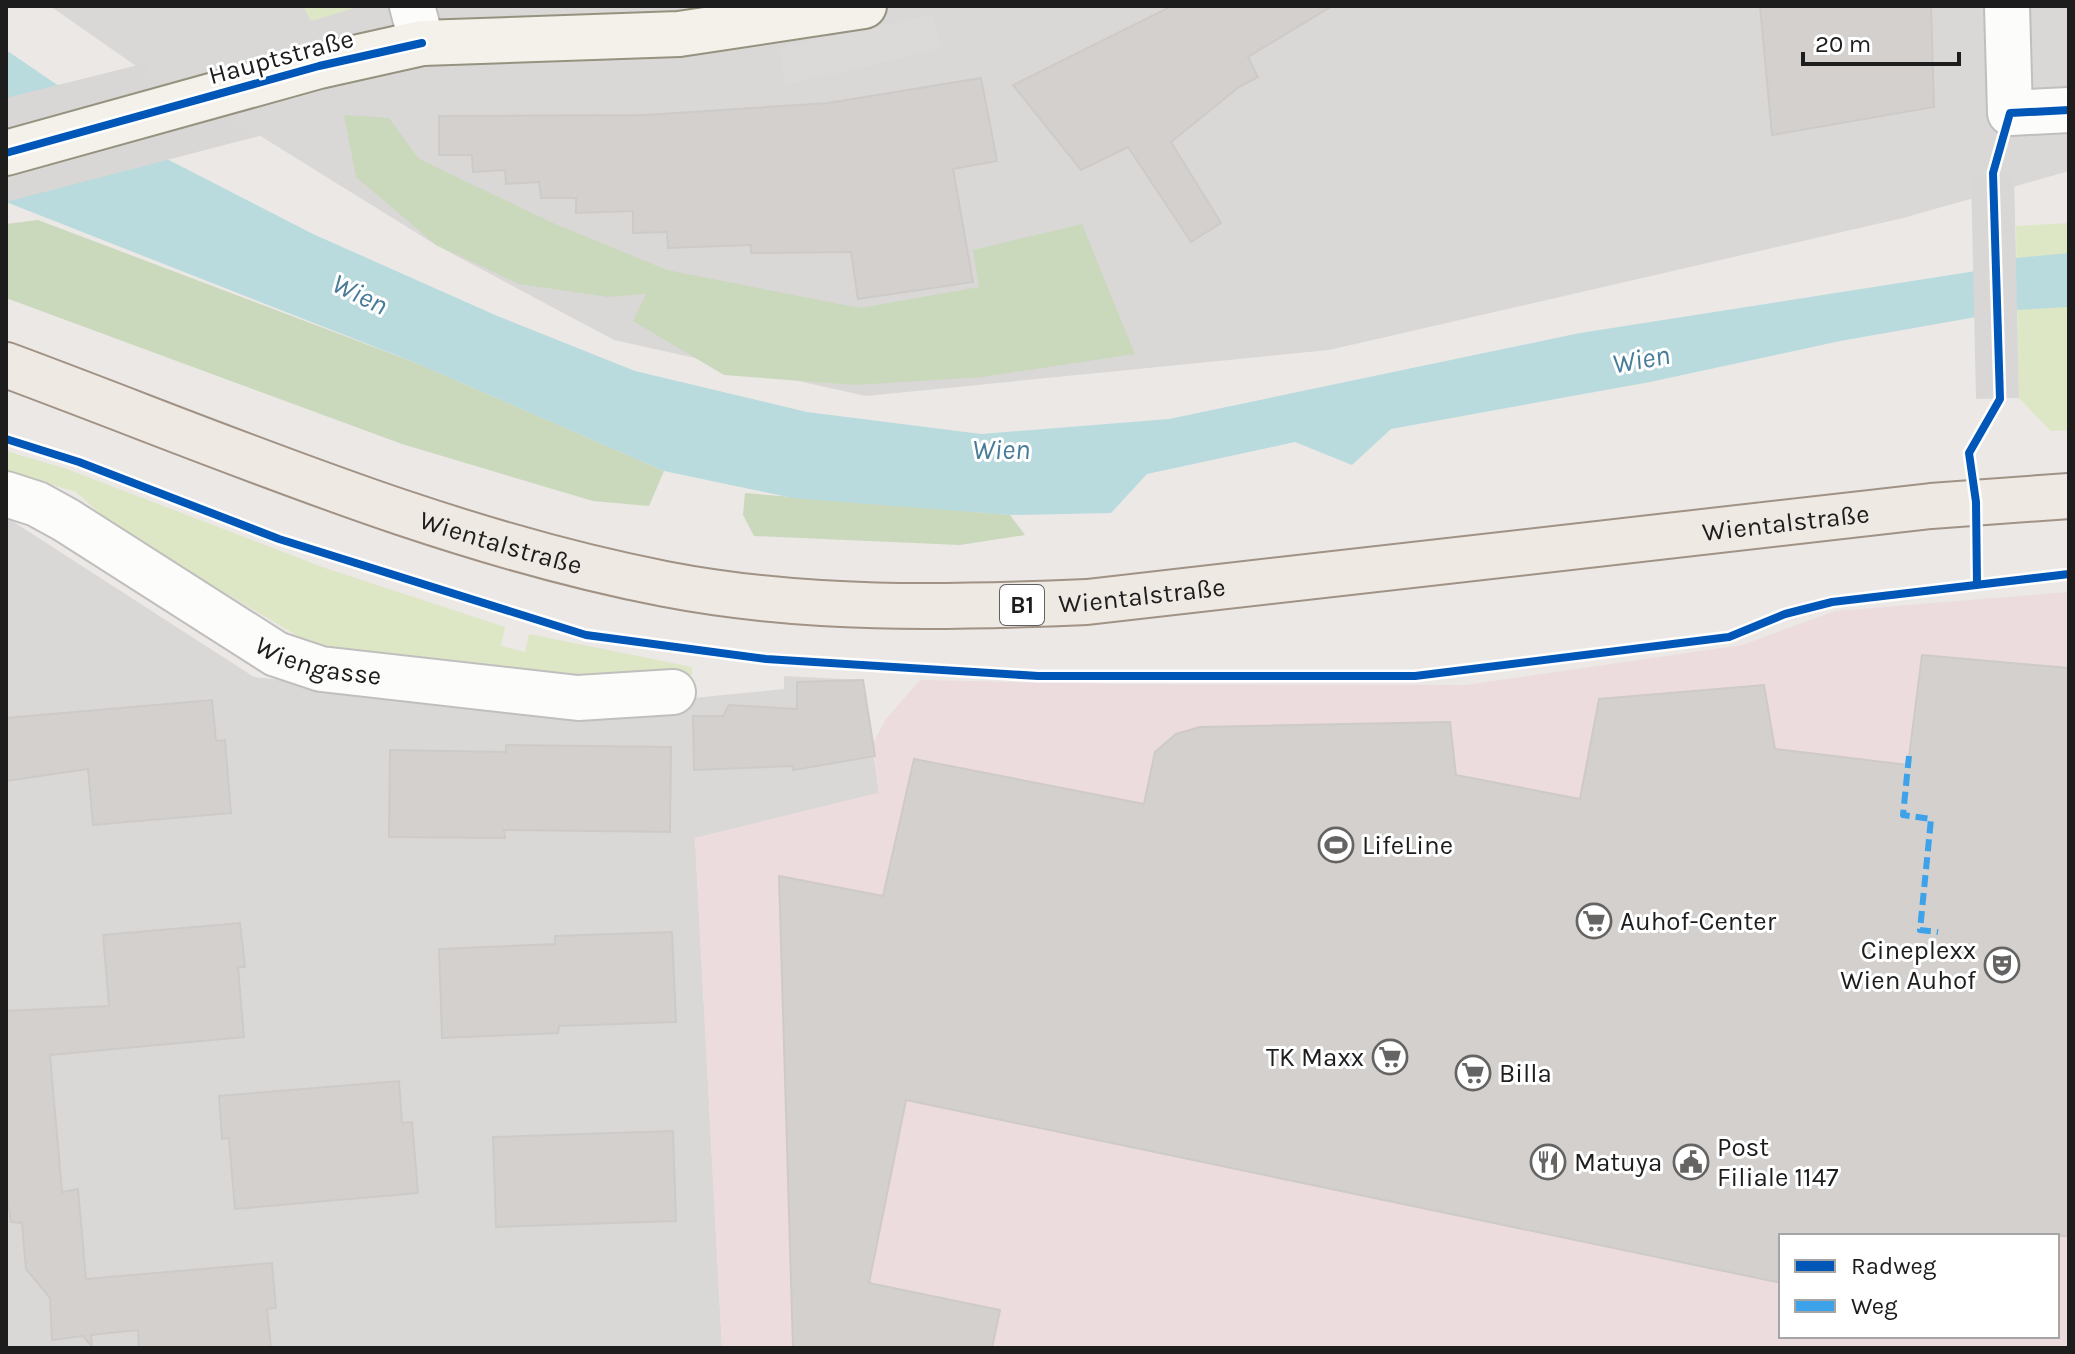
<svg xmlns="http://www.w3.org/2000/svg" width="2075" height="1354" font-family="Karla,sans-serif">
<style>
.residential{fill:#dad8d7}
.commercial{fill:#eddcdd;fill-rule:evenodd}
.grass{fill:#dde7c5}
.forest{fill:#cad8bc}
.parking{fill:#dbdad9}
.water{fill:#b9dbde}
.pier{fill:#d8d7d6}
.building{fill:#d3d0ce;stroke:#cecac7;stroke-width:2}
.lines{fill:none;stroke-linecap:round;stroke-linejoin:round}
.minor-casing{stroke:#c1bfbe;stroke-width:48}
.secondary-casing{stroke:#95927f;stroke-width:48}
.primary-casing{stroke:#a09284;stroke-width:48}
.minor{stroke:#fcfcfb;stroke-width:44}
.secondary{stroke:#f3f1ea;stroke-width:44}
.primary{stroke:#efe9e4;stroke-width:44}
.quiet{stroke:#3da2ea;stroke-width:6;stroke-dasharray:12 6;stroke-linecap:butt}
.cycleway-casing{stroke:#fff;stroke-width:13}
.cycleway{stroke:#0057b8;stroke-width:8}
.labels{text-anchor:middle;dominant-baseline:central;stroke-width:6;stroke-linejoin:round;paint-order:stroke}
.shield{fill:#fff;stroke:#616161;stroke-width:2}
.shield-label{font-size:24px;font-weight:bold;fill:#1d1d1d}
.street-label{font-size:26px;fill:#1d1d1d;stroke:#fff}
.poi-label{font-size:26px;fill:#1d1d1d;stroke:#fff;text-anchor:start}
.water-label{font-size:28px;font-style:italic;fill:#477c99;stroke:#fff}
</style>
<rect width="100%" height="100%" fill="#ebe8e6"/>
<g class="residential">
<path d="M50,6H2069V171L1903,218L1329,350L866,396L614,340L436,245L249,129L149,75Z"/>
<path d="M6,517L254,677L562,711L784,689V676L863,680L879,793L695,838L722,1348H6Z"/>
</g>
<path class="commercial" d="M2069,592V1348H722L695,838L879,793L873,743L886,719L920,680L1112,684L1466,685L1742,645L1835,611ZM1781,1236H2057V1336H1781Z"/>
<g class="grass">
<path d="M303,6H362L311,21Z"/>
<path d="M2069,223V430L2051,431L2019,398L2016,226Z"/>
<path d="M6,451L67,469L325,568L505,627L501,646L525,652L529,634L692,667V675L572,681L316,647L116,528L76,492L6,471Z"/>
</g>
<g class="forest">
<path d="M344,115L389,118L419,159L553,223L667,270L860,308L979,287L973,250L1082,224L1135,354L982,377L855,385L724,375L633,321L646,294L608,297L519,284L436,245L356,177Z"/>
<path d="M38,220L416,363L664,471L649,506L593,501L402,444L6,298V224Z"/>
<path d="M745,493L1010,515L1025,535L960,545L754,536L743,515Z"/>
</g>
<path class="parking" d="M933,14L941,49L785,85L780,48Z"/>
<path class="water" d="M6,50L165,158L313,234L495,315L635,371L807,412L981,434L1169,419L1580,333L1976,271L2016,258L2069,253V307L2016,310L1840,341L1650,382L1391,429L1352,465L1295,442L1147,474L1111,513L1010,515L793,498L664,471L416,363L6,202Z"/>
<g class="pier">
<path d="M146,63L150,75L263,135L6,202V98Z"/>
<path d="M2014,172L2019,398L1976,399L1971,174Z"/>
</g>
<g class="building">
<path d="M1172,6H1332L1248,57L1258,77L1239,87L1171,142L1221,223L1191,242L1128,147L1081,170L1013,85Z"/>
<path d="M1760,6H1931L1934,107L1772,135Z"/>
<path d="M981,78L997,161L953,169L973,282L858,299L851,252L751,253V245L668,248L667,232L633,233V211L576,213V198H541L539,182L506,184L505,170L473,172L472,155H439V116L645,115L828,103Z"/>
<path d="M1922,655L2069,668V1236H1781V1283L906,1100L869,1283L1000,1310L992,1348H793L779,876L883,896L914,759L1144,804L1155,752L1176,734L1200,727L1450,722L1456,775L1580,799L1599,699L1764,685L1775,749L1908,765Z"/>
<path d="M863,680L875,756L793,770L792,766L694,770L693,716H723L729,705L797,709V682Z"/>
<path d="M212,700L216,741L225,740L231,813L93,825L88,769L6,781V718Z"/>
<path d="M506,745L671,747L670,832L504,830L505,838L389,837L390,750L506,752Z"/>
<path d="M240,923L245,967H238L244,1037L50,1055L62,1192L78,1189L86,1279L272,1263L276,1308L267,1309L271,1348H139L138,1330L91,1335L92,1347L83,1336L52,1340L50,1298L26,1269L22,1223L11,1222L6,1190V1011L109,1006L103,935Z"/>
<path d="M672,932L676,1022L559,1026L558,1033L442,1038L439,949L555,944V936Z"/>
<path d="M399,1081L402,1123L412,1122L418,1193L235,1209L229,1138L222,1139L219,1096Z"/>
<path d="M673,1131L676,1221L496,1227L493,1137Z"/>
</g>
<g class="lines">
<g class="minor-casing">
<g id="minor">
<path d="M412,6L422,43"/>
<path d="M2007,6L2010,113L2069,110"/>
<path id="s1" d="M6,494L37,504L66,520L276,654L321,669L578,698L673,692"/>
</g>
</g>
<g class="secondary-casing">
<path id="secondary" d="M6,153L319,66L422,43L679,34L864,6"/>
</g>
<g class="primary-casing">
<g id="primary">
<path id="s2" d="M6,365C222,445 438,540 665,584C805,611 946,608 1087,602L1931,506L2069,496"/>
</g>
</g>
<use href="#minor" class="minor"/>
<use href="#secondary" class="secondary"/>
<use href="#primary" class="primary"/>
<path class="quiet" d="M1909,756L1903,815L1931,819L1920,930L1938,932"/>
<g class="cycleway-casing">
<g id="cycleway">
<path d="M6,153L319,66L422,43"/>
<path d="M6,439L79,462L279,539L586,635L766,659L1038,676H1415L1729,637L1785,614L1832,602L2069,574"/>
<path d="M1977,584L1976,502L1969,453L2000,399L1993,173L2010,113L2069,110"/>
</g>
</g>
<use href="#cycleway" class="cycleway"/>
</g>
<defs>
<g id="stadium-ring" transform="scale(1.8)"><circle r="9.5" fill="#fff" stroke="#656463" stroke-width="1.5"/><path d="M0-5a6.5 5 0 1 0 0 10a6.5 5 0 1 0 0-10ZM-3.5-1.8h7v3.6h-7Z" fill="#656463"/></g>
<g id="supermarket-ring" transform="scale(1.8)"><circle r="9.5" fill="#fff" stroke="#656463" stroke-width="1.5"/><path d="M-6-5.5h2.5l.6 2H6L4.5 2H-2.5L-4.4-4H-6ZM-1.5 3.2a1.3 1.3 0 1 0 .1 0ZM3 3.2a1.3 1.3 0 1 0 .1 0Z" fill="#656463"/></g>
<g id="theatre-ring" transform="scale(1.8)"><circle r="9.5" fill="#fff" stroke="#656463" stroke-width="1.5"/><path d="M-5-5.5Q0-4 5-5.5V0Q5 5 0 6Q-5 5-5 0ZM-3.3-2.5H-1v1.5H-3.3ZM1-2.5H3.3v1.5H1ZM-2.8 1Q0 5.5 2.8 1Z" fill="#656463"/></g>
<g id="restaurant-ring" transform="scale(1.8)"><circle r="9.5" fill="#fff" stroke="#656463" stroke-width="1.5"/><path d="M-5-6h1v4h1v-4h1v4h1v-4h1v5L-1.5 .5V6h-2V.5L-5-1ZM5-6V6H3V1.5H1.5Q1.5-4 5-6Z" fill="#656463"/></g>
<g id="civic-ring" transform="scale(1.8)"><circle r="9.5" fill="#fff" stroke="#656463" stroke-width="1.5"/><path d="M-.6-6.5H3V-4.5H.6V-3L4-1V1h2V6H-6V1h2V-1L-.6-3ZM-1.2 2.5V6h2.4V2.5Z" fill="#656463"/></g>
</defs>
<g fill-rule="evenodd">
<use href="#stadium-ring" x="1336" y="845"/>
<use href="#supermarket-ring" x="1594" y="921"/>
<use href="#theatre-ring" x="2002" y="965"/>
<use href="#supermarket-ring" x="1390" y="1057"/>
<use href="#supermarket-ring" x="1473" y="1073"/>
<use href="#restaurant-ring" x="1548" y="1162"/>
<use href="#civic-ring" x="1691" y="1162"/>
</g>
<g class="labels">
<rect class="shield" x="1000" y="585" width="44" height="40" rx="6"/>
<g class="shield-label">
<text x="1022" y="605">B1</text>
</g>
<g class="street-label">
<text transform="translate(281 57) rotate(-15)">Hauptstraße</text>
<text stroke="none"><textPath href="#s2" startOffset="1822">Wientalstraße</textPath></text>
<text stroke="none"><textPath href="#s2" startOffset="526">Wientalstraße</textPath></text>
<text stroke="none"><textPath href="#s2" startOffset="1174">Wientalstraße</textPath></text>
<text stroke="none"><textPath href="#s1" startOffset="358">Wiengasse</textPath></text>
</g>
<g class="poi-label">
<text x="1362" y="845">LifeLine</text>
<text x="1620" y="921">Auhof-Center</text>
<text x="1976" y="950" text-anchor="end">Cineplexx<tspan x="1976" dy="30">Wien Auhof</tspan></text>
<text x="1364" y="1057" text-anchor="end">TK Maxx</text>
<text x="1499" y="1073">Billa</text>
<text x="1717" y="1147">Post<tspan x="1717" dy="30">Filiale 1147</tspan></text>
<text x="1574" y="1162">Matuya</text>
</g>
<g class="water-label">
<text transform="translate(360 294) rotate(26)">Wien</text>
<text transform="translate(1641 359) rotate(-10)">Wien</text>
<text x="1001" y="449">Wien</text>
</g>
</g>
<rect width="2075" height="1354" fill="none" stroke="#1d1d1d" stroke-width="16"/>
<rect x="1779" y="1234" width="280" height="104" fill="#ffffff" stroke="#a5a5a5" stroke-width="2"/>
<rect x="1795" y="1260" width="40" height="12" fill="#0057b8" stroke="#a5a5a5" stroke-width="2"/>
<text x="1851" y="1274" font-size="24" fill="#1d1d1d">Radweg</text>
<rect x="1795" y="1300" width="40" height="12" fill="#3da2ea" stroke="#a5a5a5" stroke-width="2"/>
<text x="1851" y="1314" font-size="24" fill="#1d1d1d">Weg</text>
<path d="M1803 52v12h156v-12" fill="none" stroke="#1d1d1d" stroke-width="4"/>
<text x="1815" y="52" font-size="24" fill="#1d1d1d" stroke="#ffffff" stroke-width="6" paint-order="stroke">20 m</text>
</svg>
